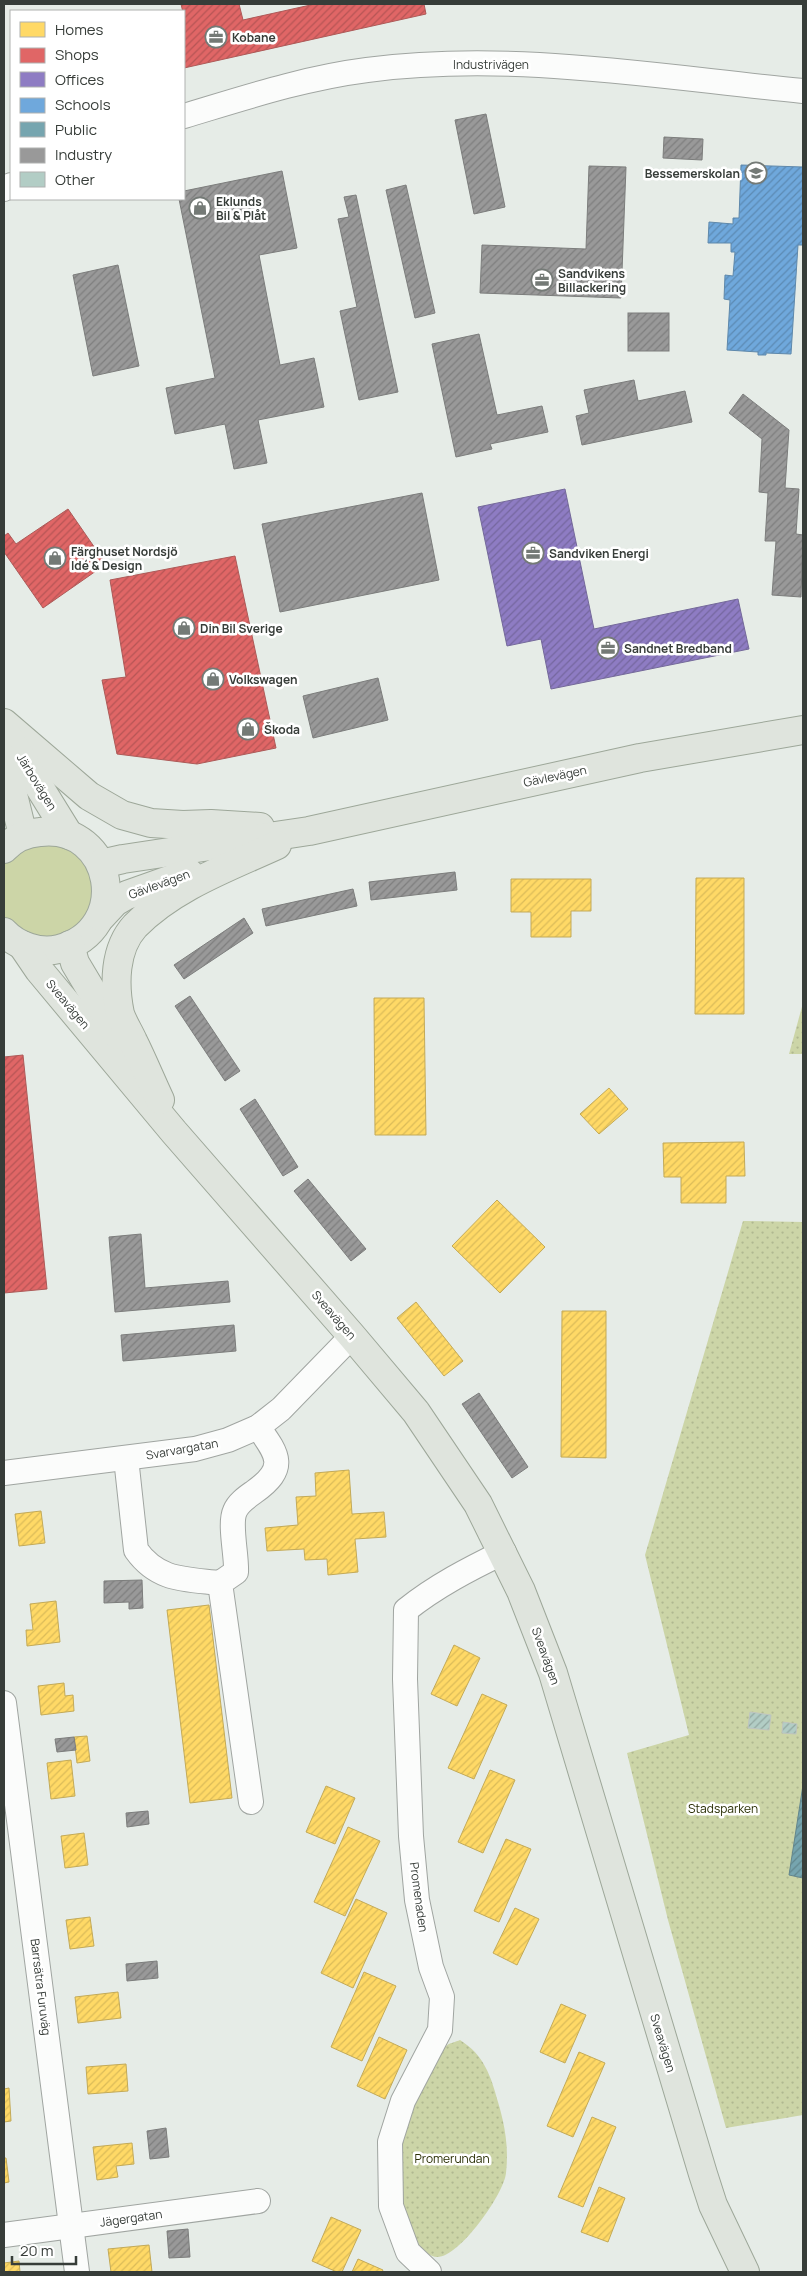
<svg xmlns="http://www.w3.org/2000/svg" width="807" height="2276" font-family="Manrope,sans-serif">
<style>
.grass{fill:#ccd5a7}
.park{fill:url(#park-dots)}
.homes{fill:url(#homes-hatch);stroke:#c3aa58}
.shops{fill:url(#shops-hatch);stroke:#ad5a58}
.offices{fill:url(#offices-hatch);stroke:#74699a}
.schools{fill:url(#schools-hatch);stroke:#5e88ab}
.public{fill:url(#public-hatch);stroke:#63868c}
.industry{fill:url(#industry-hatch);stroke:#7c7d7c}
.building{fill:url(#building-hatch);stroke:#bec4c0}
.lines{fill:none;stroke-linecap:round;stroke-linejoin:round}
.minor-casing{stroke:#a0a5a1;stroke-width:26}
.major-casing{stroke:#9da799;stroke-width:30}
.minor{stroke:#fbfcfb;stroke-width:24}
.major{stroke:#dfe4dd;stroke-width:28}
.labels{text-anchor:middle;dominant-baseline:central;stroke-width:5;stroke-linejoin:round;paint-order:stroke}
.poi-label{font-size:12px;font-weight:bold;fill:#373d39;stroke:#fff;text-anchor:start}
.street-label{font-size:12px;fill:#373d39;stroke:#fff}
.park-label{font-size:12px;fill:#2a2f05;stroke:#fff}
</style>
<defs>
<pattern id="park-dots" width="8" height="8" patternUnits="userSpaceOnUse" patternTransform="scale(1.25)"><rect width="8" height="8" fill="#ccd5a7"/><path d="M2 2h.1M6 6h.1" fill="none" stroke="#b0b890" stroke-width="1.8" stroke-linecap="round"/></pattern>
<pattern id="homes-hatch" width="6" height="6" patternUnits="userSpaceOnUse" patternTransform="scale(1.25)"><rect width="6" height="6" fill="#ffd966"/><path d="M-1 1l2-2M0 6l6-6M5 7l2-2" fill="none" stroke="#dbbb59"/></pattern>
<pattern id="shops-hatch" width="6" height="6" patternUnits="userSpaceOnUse" patternTransform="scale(1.25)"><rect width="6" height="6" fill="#e06666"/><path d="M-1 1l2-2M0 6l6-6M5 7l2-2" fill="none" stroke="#b65555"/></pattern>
<pattern id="offices-hatch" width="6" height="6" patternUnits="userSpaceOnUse" patternTransform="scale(1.25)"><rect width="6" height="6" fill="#8e7cc3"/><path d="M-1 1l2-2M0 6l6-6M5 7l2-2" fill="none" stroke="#75679f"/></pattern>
<pattern id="schools-hatch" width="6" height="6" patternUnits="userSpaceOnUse" patternTransform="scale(1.25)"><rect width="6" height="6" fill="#6fa8dc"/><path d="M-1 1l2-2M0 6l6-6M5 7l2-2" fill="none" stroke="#5c8ab3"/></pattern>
<pattern id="public-hatch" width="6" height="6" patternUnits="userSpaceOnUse" patternTransform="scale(1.25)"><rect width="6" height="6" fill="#76a5af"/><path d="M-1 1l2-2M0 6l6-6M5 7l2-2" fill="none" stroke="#62888f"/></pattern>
<pattern id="industry-hatch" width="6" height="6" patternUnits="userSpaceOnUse" patternTransform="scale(1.25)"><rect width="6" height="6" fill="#999"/><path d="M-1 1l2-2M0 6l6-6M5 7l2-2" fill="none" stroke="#7e7e7e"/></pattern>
<pattern id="building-hatch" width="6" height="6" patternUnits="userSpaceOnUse" patternTransform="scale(1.25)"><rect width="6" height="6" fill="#b2cdc5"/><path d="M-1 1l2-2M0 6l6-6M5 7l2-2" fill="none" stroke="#92a8a1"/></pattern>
</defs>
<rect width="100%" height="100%" fill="#e6ece7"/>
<path class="grass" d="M56,831L107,883L70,945L4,932V850Z"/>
<g class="park">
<path d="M803,1003V1054H789Z"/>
<path d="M743,1221L803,1222V2115L726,2128L668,1920L627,1753L689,1735L645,1555Z"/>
<path d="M460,2040C484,2055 491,2076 498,2102C505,2125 509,2149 506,2173C504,2194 459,2258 437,2257C412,2256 395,2190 396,2170C396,2157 401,2142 404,2129C409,2105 426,2061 446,2046C449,2043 456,2042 460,2040Z"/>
</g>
<g class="homes">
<path d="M696,878H744V1014H695Z"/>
<path d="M511,879H591V911H571V937H531V912H511Z"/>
<path d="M374,998H424L426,1135H375Z"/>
<path d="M609,1088L628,1109L599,1134L580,1114Z"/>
<path d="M744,1142L745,1176H726V1203H681V1177H664L663,1143Z"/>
<path d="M497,1200L545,1247L500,1293L452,1246Z"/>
<path d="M416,1302L463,1361L444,1376L397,1318Z"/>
<path d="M562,1311H606V1458L561,1457Z"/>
<path d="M349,1470L352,1514L384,1512L386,1537L355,1539L358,1572L328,1575L327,1559L305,1560L304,1549L267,1551L265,1528L298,1525L296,1497L316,1496L315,1473Z"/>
<path d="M41,1511L45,1543L19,1546L15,1514Z"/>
<path d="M56,1601L60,1642L27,1646L26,1630H33L30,1604Z"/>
<path d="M209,1605L232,1798L190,1803L167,1610Z"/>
<path d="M454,1645L480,1658L457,1706L431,1694Z"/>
<path d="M64,1683L65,1696L73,1695L74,1711L41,1715L38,1686Z"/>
<path d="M482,1694L507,1705L474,1779L448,1768Z"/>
<path d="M87,1736L90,1761L77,1763L74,1737Z"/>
<path d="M71,1760L75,1796L51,1799L47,1763Z"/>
<path d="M490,1770L515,1780L483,1853L458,1842Z"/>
<path d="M326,1786L355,1798L335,1844L306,1832Z"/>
<path d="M348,1827L380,1841L345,1916L314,1902Z"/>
<path d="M84,1833L88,1865L65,1868L61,1836Z"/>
<path d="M506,1839L531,1849L499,1922L474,1911Z"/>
<path d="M356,1899L387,1913L353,1988L321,1973Z"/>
<path d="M515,1908L539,1919L517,1965L493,1953Z"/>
<path d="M90,1917L94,1946L70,1949L66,1920Z"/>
<path d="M364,1972L396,1986L362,2061L331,2047Z"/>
<path d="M118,1992L121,2018L78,2023L75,1997Z"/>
<path d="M561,2004L586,2015L565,2063L540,2052Z"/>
<path d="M379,2037L407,2050L385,2099L357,2086Z"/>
<path d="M579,2052L605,2063L573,2137L547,2126Z"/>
<path d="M126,2064L128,2091L88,2094L86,2067Z"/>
<path d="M9,2088L11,2121L4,2122V2089Z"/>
<path d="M592,2117L616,2127L583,2207L558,2197Z"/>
<path d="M132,2143L134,2164L116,2166L118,2177L97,2180L93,2147Z"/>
<path d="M4,2158H6L9,2182L4,2183Z"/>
<path d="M599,2187L625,2198L608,2242L581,2232Z"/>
<path d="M331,2217L361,2230L342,2272H337L312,2261Z"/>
<path d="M149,2245L152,2272H111L108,2249Z"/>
<path d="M358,2259L383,2270L382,2272H352Z"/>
<path d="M19,2261L20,2272H4V2263Z"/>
</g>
<g class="shops">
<path d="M181,4H239L243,20L315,4H424L426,14L184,68L185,21Z"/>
<path d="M68,509L106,564L43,608L4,552V536L8,533L16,544Z"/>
<path d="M235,556L276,748L197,764L117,754L102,680L126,677L110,580Z"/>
<path d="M23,1055L47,1289L4,1293V1057Z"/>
</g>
<path class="offices" d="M565,489L594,629L738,599L749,649L551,689L541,639L507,646L478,507Z"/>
<path class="schools" d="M741,165L803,167V245H798L791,354L766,353V355H758V352L727,350L730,300L724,299L725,275L733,276L735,252H731V243H708L709,222L733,224V218H739Z"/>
<path class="public" d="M803,1785V1878L789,1875Z"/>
<g class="industry">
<path d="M486,114L505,207L474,214L455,120Z"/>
<path d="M664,137L703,139L702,160L663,158Z"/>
<path d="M589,166L626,167L621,298L480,293L482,245L586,249Z"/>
<path d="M282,171L297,248L259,255L280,365L314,358L324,407L258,420L267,463L234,469L225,424L175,434L166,388L215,378L179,199H184V191Z"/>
<path d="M406,185L435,313L415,318L386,190Z"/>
<path d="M356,195L398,392L359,400L340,311L357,307L338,219L349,217L344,197Z"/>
<path d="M118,265L139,366L93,376L73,275Z"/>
<rect x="628" y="313" width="41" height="38"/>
<path d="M479,334L497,415L542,406L548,432L490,444L492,449L456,457L432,344Z"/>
<path d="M634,380L638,401L685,391L692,422L582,445L576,416L589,413L584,390Z"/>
<path d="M743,394L789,430L785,488L799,489L796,534L803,535L801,597L772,595L776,541H765L768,493L759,492L762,439L729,413Z"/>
<path d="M422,493L439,580L280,612L262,524Z"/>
<path d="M378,678L388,720L313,738L303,696Z"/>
<path d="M455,872L457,890L371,900L369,882Z"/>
<path d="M353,889L357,906L266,926L262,909Z"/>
<path d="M244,918L253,933L184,979L174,965Z"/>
<path d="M190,996L240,1071L225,1081L175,1006Z"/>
<path d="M255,1099L298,1167L283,1176L240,1109Z"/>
<path d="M308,1179L366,1249L351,1261L294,1191Z"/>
<path d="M141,1234L145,1288L228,1281L230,1302L115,1312L109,1237Z"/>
<path d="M234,1325L236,1351L123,1361L121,1335Z"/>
<path d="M479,1393L528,1467L512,1478L462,1404Z"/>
<path d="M142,1580L143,1608L129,1609V1602L104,1603V1581Z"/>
<path d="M74,1737L76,1750L57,1752L55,1739Z"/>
<path d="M148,1811L149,1824L127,1827L126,1813Z"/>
<path d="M157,1961L158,1978L127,1981L126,1964Z"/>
<path d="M166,2128L169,2157L150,2159L147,2131Z"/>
<path d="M188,2229L190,2257L169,2258L167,2231Z"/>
</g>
<g class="building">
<path d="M750,1712L771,1715L769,1730L748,1728Z"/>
<path d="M783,1722L797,1724L796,1734L782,1733Z"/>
</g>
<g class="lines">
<g class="minor-casing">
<g id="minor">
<path d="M184,116C244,98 304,78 367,70C512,51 658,77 803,91"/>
<path d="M4,189L11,185"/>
<path d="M126,1458L136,1550C158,1581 185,1579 220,1583"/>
<path d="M4,1473L195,1449L228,1440L258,1427L281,1409L352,1336"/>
<path d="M4,1703L77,2272"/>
<path d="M251,1802L220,1583L236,1572C237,1556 229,1524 235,1511C238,1503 247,1497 254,1492C288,1468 278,1455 258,1427"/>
<path d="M4,2235L258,2201"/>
<path d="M429,2272L408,2252L391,2206L390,2142L403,2101L440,2030L442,1997L431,1967L417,1900L411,1836L405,1679L406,1610C436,1586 469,1569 504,1552"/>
</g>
</g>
<g class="major-casing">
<g id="major">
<path d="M4,723L89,796L122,815L151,823L183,825L211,824L260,827"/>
<path d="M9,738L69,835"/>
<path d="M4,758L23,835"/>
<path d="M4,849C13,839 26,833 40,832C114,823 133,930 59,949C40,954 17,946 4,932"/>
<path d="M101,864L123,859L309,831L640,758L803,730"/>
<path d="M101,917L115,902L127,895L189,873"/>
<path d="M22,945L39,970L174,1132L352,1336L416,1412L478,1504L521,1591L553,1673L703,2174L713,2205L745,2272"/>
<path d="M70,945L75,963L118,1035"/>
<path d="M160,1100C151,1081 143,1061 133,1041C129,1032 123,1023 120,1014C114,985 114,949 135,926C173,887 229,867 277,845"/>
</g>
</g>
<use href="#minor" class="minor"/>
<use href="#major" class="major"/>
</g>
<defs>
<g id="office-ring" transform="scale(1.125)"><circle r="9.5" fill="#fff" stroke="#747a76" stroke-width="1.5"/><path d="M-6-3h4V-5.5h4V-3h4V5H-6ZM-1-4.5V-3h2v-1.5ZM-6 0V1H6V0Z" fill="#747a76"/></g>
<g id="school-ring" transform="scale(1.125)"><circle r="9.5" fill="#fff" stroke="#747a76" stroke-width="1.5"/><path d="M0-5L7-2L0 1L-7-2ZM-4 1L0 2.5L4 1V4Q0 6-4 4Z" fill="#747a76"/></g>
<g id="shop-ring" transform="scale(1.125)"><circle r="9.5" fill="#fff" stroke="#747a76" stroke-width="1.5"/><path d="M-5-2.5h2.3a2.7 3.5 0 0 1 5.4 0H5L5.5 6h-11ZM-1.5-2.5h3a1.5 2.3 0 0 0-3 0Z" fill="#747a76"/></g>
</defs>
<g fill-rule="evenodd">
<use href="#office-ring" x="216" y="37"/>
<use href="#school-ring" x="756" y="173"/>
<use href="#shop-ring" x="200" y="208"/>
<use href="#office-ring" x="542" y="280"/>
<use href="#office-ring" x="533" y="553"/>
<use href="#shop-ring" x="55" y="558"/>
<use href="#shop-ring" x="184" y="628"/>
<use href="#office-ring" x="608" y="648"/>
<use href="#shop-ring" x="213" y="679"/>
<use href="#shop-ring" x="248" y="729"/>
</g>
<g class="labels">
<g class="poi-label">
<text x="232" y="37">Kobane</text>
<text x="740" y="173" text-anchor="end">Bessemerskolan</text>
<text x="216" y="201">Eklunds<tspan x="216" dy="14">Bil &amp; Plåt</tspan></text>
<text x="558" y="273">Sandvikens<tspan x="558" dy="14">Billackering</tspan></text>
<text x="71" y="551">Färghuset Nordsjö<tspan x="71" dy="14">Idé &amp; Design</tspan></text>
<text x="549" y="553">Sandviken Energi</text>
<text x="200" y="628">Din Bil Sverige</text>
<text x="624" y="648">Sandnet Bredband</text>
<text x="229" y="679">Volkswagen</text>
<text x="264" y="729">Škoda</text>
</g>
<g class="street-label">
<text x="491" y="64">Industrivägen</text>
<text transform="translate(555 776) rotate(-12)">Gävlevägen</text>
<text transform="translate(37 782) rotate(58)">Järbovägen</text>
<text transform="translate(159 884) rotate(-20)">Gävlevägen</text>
<text transform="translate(68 1004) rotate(50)">Sveavägen</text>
<text transform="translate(334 1315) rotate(49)">Sveavägen</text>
<text transform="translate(182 1449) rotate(-10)">Svarvargatan</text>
<text transform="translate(546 1656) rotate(70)">Sveavägen</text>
<text transform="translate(419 1897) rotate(82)">Promenaden</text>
<text transform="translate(41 1987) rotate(83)">Barrsätra Furuväg</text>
<text transform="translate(663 2043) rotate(73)">Sveavägen</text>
<text transform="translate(131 2218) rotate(-8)">Jägergatan</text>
</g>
<g class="park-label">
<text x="723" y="1808">Stadsparken</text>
<text x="452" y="2158">Promerundan</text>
</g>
</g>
<rect width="807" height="2276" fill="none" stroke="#373d39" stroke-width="10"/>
<rect x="10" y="10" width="175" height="190" fill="#ffffff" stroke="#afb1b0"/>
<rect x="20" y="22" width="25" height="15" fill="#ffd966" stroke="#afb1b0"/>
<text x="55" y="35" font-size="15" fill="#373d39">Homes</text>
<rect x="20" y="48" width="25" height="15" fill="#e06666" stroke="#afb1b0"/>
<text x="55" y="60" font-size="15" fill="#373d39">Shops</text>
<rect x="20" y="72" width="25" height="15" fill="#8e7cc3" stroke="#afb1b0"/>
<text x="55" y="85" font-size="15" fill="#373d39">Offices</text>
<rect x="20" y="98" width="25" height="15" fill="#6fa8dc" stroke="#afb1b0"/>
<text x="55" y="110" font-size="15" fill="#373d39">Schools</text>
<rect x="20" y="122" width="25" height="15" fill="#76a5af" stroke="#afb1b0"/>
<text x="55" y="135" font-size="15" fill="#373d39">Public</text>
<rect x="20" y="148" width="25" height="15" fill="#999999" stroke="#afb1b0"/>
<text x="55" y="160" font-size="15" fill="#373d39">Industry</text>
<rect x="20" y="172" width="25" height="15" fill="#b2cdc5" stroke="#afb1b0"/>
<text x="55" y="185" font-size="15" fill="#373d39">Other</text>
<path d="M12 2256v8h64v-8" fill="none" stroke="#373d39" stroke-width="2.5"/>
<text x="20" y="2256" font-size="15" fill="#373d39" stroke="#ffffff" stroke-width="4" paint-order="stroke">20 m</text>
</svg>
